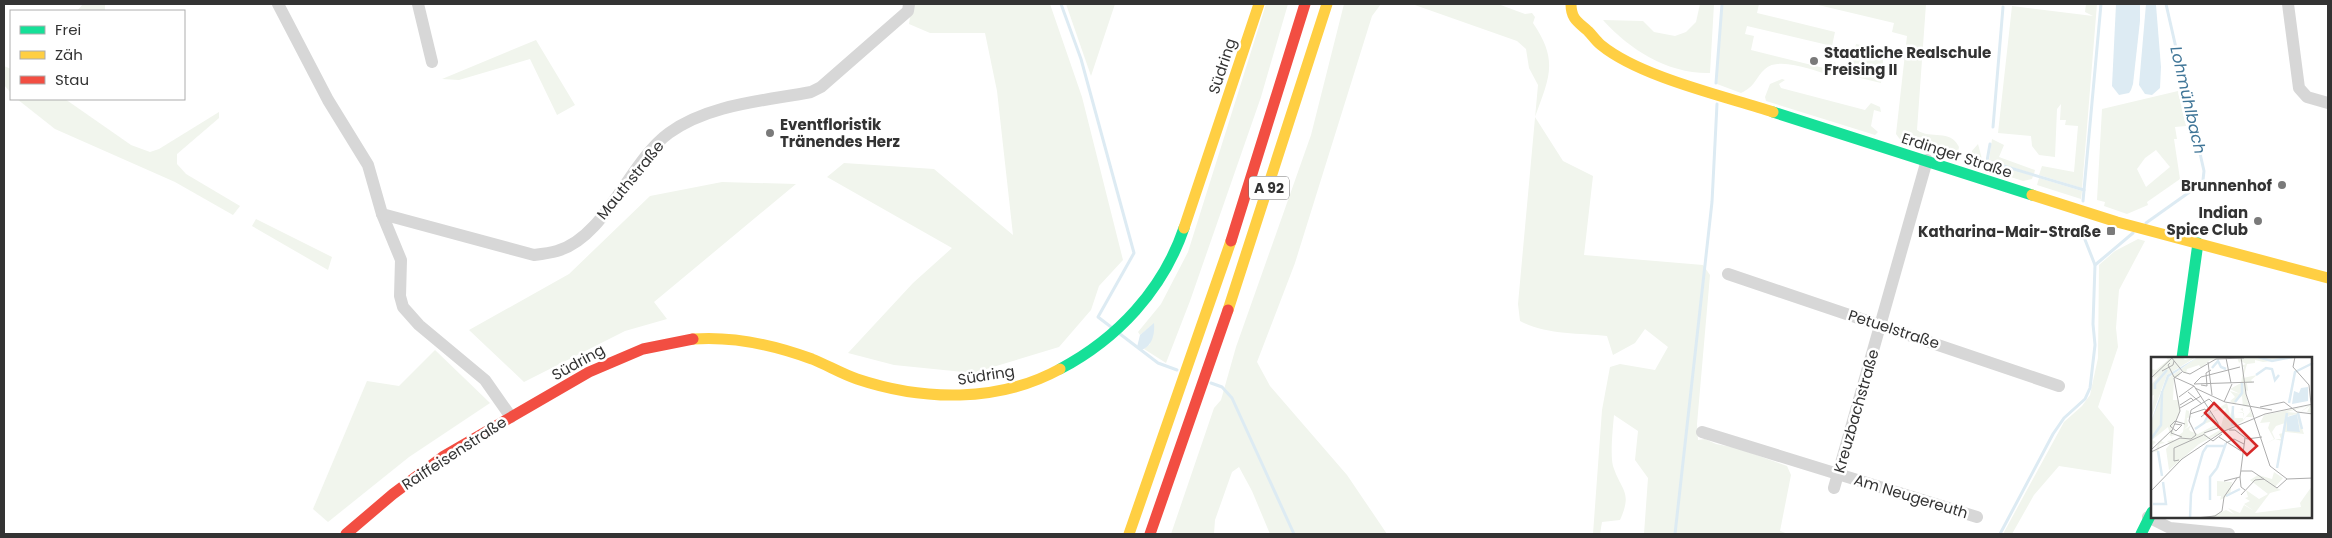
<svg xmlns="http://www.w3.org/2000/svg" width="2332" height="538" font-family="Poppins,sans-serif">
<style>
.green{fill:#f1f5ed;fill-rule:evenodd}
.water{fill:#ddebf3}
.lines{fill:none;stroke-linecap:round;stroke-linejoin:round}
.stream{stroke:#ddebf3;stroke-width:3}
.street{stroke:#d7d7d7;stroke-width:12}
.fast{stroke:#16e098;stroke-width:11}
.slow{stroke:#ffcf43;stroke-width:11}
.jam{stroke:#f24e42;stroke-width:11}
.poi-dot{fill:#7a7a7a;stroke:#fff;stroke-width:2}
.labels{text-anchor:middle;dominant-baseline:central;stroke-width:5;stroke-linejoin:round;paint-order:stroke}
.shield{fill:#fff;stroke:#707070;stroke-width:1}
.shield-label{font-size:14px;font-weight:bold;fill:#333}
.poi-label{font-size:15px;font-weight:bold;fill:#333;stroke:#fff;text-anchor:end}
.street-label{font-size:15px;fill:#333;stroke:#fff}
.water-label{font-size:16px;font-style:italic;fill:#3f7597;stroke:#fff}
.inset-river{fill:none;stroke:#ddebf3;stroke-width:2.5}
.inset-road{fill:none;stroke:#adadad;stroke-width:1}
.view{fill:#d62828;fill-opacity:0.15;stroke:#d62828;stroke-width:2.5}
.inset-edge{fill:none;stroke:#333;stroke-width:2.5}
</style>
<rect width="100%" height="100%" fill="#fff"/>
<g class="green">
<path d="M83,4H105V11H77Z"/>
<path d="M912,4H1050L1082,97L1123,260L1099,286L1091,310L1059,347L973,373L894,365L848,353L913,283L952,248L827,177L844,163L934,169L1013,235L997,91L985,33H930L909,24Z"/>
<path d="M1066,4H1115L1091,76Z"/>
<path d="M1266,4H1288L1261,97L1190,301L1166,363L1144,349L1150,344L1146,330L1140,335L1138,332L1161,304L1188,252Z"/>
<path d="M1344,4H1381L1372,16L1295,263L1257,362L1270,386L1347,475L1387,534H1270L1252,491L1239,467L1232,472L1215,520L1214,534H1171L1214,408L1221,400L1236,347L1311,135Z"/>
<path d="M1412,4H1498L1525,14L1532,13L1535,17L1533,23C1559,61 1549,78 1535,117L1563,161L1593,176L1584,255L1703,265L1710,275L1697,424L1698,440L1705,439L1716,444L1737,448L1787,466L1791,475L1780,531L1788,534H1644L1648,478L1635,460L1638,431L1614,415C1613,426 1610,455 1613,466C1621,491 1633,491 1620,520L1602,522L1600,534H1593L1602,410L1610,367L1620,364L1655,370L1668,347L1645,329L1635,343L1613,355L1607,336C1579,333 1545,335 1520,321L1518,304L1538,85L1529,68L1526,49L1517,41Z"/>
<path d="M1700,4H1714L1710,73C1668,74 1630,50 1603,20L1643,21L1654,32L1675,36L1686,32L1696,22Z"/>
<path d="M1722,4H1759L1757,13L1835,32L1832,46L1747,26L1745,34L1754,36L1751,50L1828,69L1830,61L1836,63L1832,76C1815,71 1779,56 1765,69C1755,78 1756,86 1741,93L1717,84Z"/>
<path d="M1814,4H1926L1917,130C1931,140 1950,128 1959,147L1957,156L1951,159C1935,154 1905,150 1896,134L1907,36L1892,32L1894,23Z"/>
<path d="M2086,4H2097L2082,188L2039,175L2042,166L2074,172L2078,126L2065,125L2066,120H2060L2061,104L2057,109L2055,157L2039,155L2032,146L2031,136L1998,133L2012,6L2093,16L2085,12Z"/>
<path d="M536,40L575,105L557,115L530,59L459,80L442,79Z"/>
<path d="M1856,44L1884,50L1881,83L1848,75Z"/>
<path d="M4,66L11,69V93L4,85Z"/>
<path d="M1782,79L1785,80L1779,84L1781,88L1865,110L1871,103L1880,107L1881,112L1874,110L1871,126L1878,132L1875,135L1766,101L1765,97L1770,84Z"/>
<path d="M2178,91L2186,126L2175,127L2177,139H2174L2180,179L2147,202L2148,205L2127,214L2104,206L2105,202L2097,200L2102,109ZM2156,150L2170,167L2146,187L2137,169L2145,158Z"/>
<path d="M17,99H65L131,145L150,152L159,149L219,112V118L177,154V164L186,174L240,206L233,215L175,182L55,129Z"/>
<path d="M1992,139L2004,145L1999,157L2035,170L2034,174L1989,160Z"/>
<path d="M1978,144L1982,159L2033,176L2032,179L2023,181L1971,164L1972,151Z"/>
<path d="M2039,178L2082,191L2081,199L2037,185Z"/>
<path d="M722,182L796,184L654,302L667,319L625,331L524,382L469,330L569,274L650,196Z"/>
<path d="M256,219L332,257L328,270L252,226Z"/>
<path d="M2138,239L2145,241L2119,290L2116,328L2118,347L2098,407L2114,427L2111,474L2059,466L2034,495L2012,534H2003L2064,422L2082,406L2090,395L2098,358L2099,265L2115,251Z"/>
<path d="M435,350L490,403L409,457L328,522L313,509L367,381L399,386Z"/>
</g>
<g class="water">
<path d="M2116,4H2140V21L2133,84L2131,90L2129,93L2119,95L2112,86Z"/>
<path d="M2146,4L2156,5L2161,67L2160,88L2152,95L2145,94L2139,85Z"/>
<path d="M1154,323C1155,334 1152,347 1141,350L1137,347L1140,335Z"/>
</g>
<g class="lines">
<g class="stream">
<path d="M1061,4L1081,59L1134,253L1098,317L1111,327"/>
<path d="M1716,83L1722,4"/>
<path d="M1993,127L2003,7"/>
<path d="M1990,144L1987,161L2084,190"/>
<path d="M2083,201L2101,4"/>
<path d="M2146,223L2198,186L2203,180L2204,171L2166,4"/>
<path d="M2080,227L2095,265"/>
<path d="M1120,334L1158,363L1177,370"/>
<path d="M1211,383L1222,387L1232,398L1294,534"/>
<path d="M1675,534L1712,202L1717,104"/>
<path d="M2000,534L2053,434L2064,418L2085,399L2090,388L2095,345L2093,324L2095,265L2133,233"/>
</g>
<g class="street">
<path d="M278,4L328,100L368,165L382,214L401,260L400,296L403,307L419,325L485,380L511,417"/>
<path d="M418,4L432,62"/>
<path d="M2288,4L2299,88L2307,97L2328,103"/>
<path d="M382,214L534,255C542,254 550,253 557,251C606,237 629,162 669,133C709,104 764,101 811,92L821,87L908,11L909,4"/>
<path d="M1728,274L2059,386"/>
<path d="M1702,432L1977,517"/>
<path d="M1834,488L1927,160"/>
<path d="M2148,517L2170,528L2229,534"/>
</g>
<g class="fast">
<path d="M1773,112L2032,195"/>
<path d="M2182,358L2198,243"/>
<path d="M1060,369C1117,339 1163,290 1184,228"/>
<path d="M2141,534L2152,512"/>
</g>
<g class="slow">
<path d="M1571,4C1571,19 1578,22 1588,31C1593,36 1596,41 1601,45C1640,77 1724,96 1773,112"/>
<path d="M2032,195L2117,222L2328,278"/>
<path d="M1184,228L1259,4"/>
<path d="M1228,310L1327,4"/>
<path d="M693,339C733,336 774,345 812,359C827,365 842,374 857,379C923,401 998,403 1060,369"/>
<path d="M1129,534L1231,241"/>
</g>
<g class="jam">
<path d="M1231,241L1305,4"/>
<path d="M346,534L393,494L444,456L589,372L643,349L693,339"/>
<path d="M1150,534L1228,310"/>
</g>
</g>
<g class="poi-dot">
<circle cx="1814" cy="61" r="5"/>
<circle cx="770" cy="133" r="5"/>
<circle cx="2282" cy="185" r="5"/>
<circle cx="2258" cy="221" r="5"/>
<rect x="2106" y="226" width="10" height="10" rx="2.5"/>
</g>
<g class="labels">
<rect class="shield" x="1249" y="176.5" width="40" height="23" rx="4"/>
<g class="shield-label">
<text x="1269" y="188">A 92</text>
</g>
<g class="poi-label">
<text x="1824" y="52" text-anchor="start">Staatliche Realschule<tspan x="1824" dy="17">Freising II</tspan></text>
<text x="780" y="124" text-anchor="start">Eventfloristik<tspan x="780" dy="17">Tränendes Herz</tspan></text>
<text x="2272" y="185">Brunnenhof</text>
<text x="2248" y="212">Indian<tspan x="2248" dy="17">Spice Club</tspan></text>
<text x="2101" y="231">Katharina-Mair-Straße</text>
</g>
<g class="street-label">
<text transform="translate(1222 66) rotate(-72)">Südring</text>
<text transform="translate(1957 155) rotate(18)">Erdinger Straße</text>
<text transform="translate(630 180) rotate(-51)">Mauthstraße</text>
<text transform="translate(1894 329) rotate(18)">Petuelstraße</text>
<text transform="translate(578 362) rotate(-29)">Südring</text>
<text transform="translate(986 375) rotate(-9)">Südring</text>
<text transform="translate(1856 411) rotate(-74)">Kreuzbachstraße</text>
<text transform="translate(454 453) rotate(-33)">Raiffeisenstraße</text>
<text transform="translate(1911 496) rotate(17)">Am Neugereuth</text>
</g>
<g class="water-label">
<text transform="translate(2188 100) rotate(77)">Lohmühlbach</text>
</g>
</g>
<g transform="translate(2151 357)">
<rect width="161" height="161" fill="#fff"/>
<path d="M15,0H31L34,3L45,0L16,18L0,61L3,38L0,39V28L8,18L3,22L0,12L5,13L17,3ZM47,0H153L112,5L104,3V6L96,7L92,21L106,18L100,23L102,26H96L97,34L94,33L98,50L92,49V63L99,55L98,50L102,60H95L92,64L48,87L18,113L15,92L19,87L16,84L22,83L19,78L14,79L10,84L14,86L9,87L7,94L0,96L7,92L3,89L0,93V65L16,22ZM86,0L88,6L90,4L95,7L90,9L93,10L90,26L79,32L89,37L79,34L84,40L79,44L85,48L84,44L91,39L92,51L89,52L93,55L86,56H93L92,61H84L82,51L79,58L76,46L61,55L75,51L69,73L57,80L54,76L68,69L61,56L53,67L61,64L64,68L47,77L39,74L38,72L40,69H39L33,73L37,69L36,61L42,60L38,59V54L35,53L32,75L27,79L30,80L23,84L20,79L25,78H21L24,75L20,73L29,54L28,43H22L23,20H28L30,12L34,16L40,17L35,16L36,12L48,8L50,11L59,3ZM17,70L19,77L7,85L6,90L1,89L5,85L1,83ZM161,48V56L156,55L159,49L148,56L157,49L136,55L146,56L153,77L134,75V66L125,69L121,75L124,82H130L128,77L132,76L131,84L124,82L114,87L123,82L117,71L119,65L109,66L113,58ZM146,57L149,74H136L137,59ZM123,115L132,121L124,130L130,133L119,136L104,156L150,150L149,146L161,129V159L56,161L75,153L83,157L77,151L89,156L93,148L103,154L93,147L99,144L94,141L97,140L95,133L108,142L117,137L99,123L107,118L121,122ZM66,124L81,125L79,138L69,143L70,139H66Z" fill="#f1f5ed" fill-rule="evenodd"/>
<path d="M47,0L18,20L0,65L16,18ZM157,30V44L141,47L143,34L148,36L150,31ZM146,57L149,75L136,74V60Z" fill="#ddebf3"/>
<path class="inset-river" d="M107,0L121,4L141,0M61,11L67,4L70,10L75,12M105,18L115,11L121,12L124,23L128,18M4,32V27L16,13M84,45L91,36V26M138,46L144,15L162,6M147,56L151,72M81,69L82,49M44,72L53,66L59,55M0,82L10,68L11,34M7,94L11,119M66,111L75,86M126,111L136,56M75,139L89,132M59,143V120L66,111M2,147H15L12,125M39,161L40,137L52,95L56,89H74"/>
<path class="inset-road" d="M20,0L32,15L39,17L65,2L93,1M90,0L95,37L119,109L136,122L162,121M144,0L142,10L158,28L161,56M75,1L80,26M57,5L61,38M19,6L17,8L23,20L43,29L67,66V71L53,76M11,14L22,8L23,4M0,21L22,0M43,27L103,25M43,27L50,20L89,10M50,28L56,29L55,16L60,13M44,31L74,45L121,53M37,35L51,47M28,40L43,29M73,45L81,27M29,48L40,41L43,44M109,50L133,45L146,55L162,57M29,51L50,39M39,57L54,52L56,55L50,60M24,67L31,68L25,74L19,69L24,64L34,67M78,73H84L96,82L111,80M52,77L62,84L71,77M45,78L38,64L40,53L58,42L66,50M31,80L20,76L29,54L23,21L31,15M68,80L90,94M75,86L83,82L93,87M0,93L21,73M0,95L29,81L40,82L45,78M28,103L23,104V91L52,78M90,114H101L126,131L136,122M89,120L90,130L94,133M73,124L89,120L94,81M0,126V151M0,134L31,102L71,75L114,57L162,47M90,138L104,123L113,122M45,161L64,159L71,154L73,140L86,121"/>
<path class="view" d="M63,46L106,89L96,98L54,56Z"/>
<rect width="161" height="161" class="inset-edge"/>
</g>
<rect width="2332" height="538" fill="none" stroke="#333333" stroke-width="10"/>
<rect x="10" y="10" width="175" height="90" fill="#ffffff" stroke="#adadad"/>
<rect x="20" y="26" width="25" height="8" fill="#16e098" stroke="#adadad"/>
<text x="55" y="35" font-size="15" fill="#333333">Frei</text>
<rect x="20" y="51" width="25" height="8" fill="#ffcf43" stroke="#adadad"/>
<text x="55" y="60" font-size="15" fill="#333333">Zäh</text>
<rect x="20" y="76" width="25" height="8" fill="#f24e42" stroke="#adadad"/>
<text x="55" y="85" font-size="15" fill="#333333">Stau</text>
</svg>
